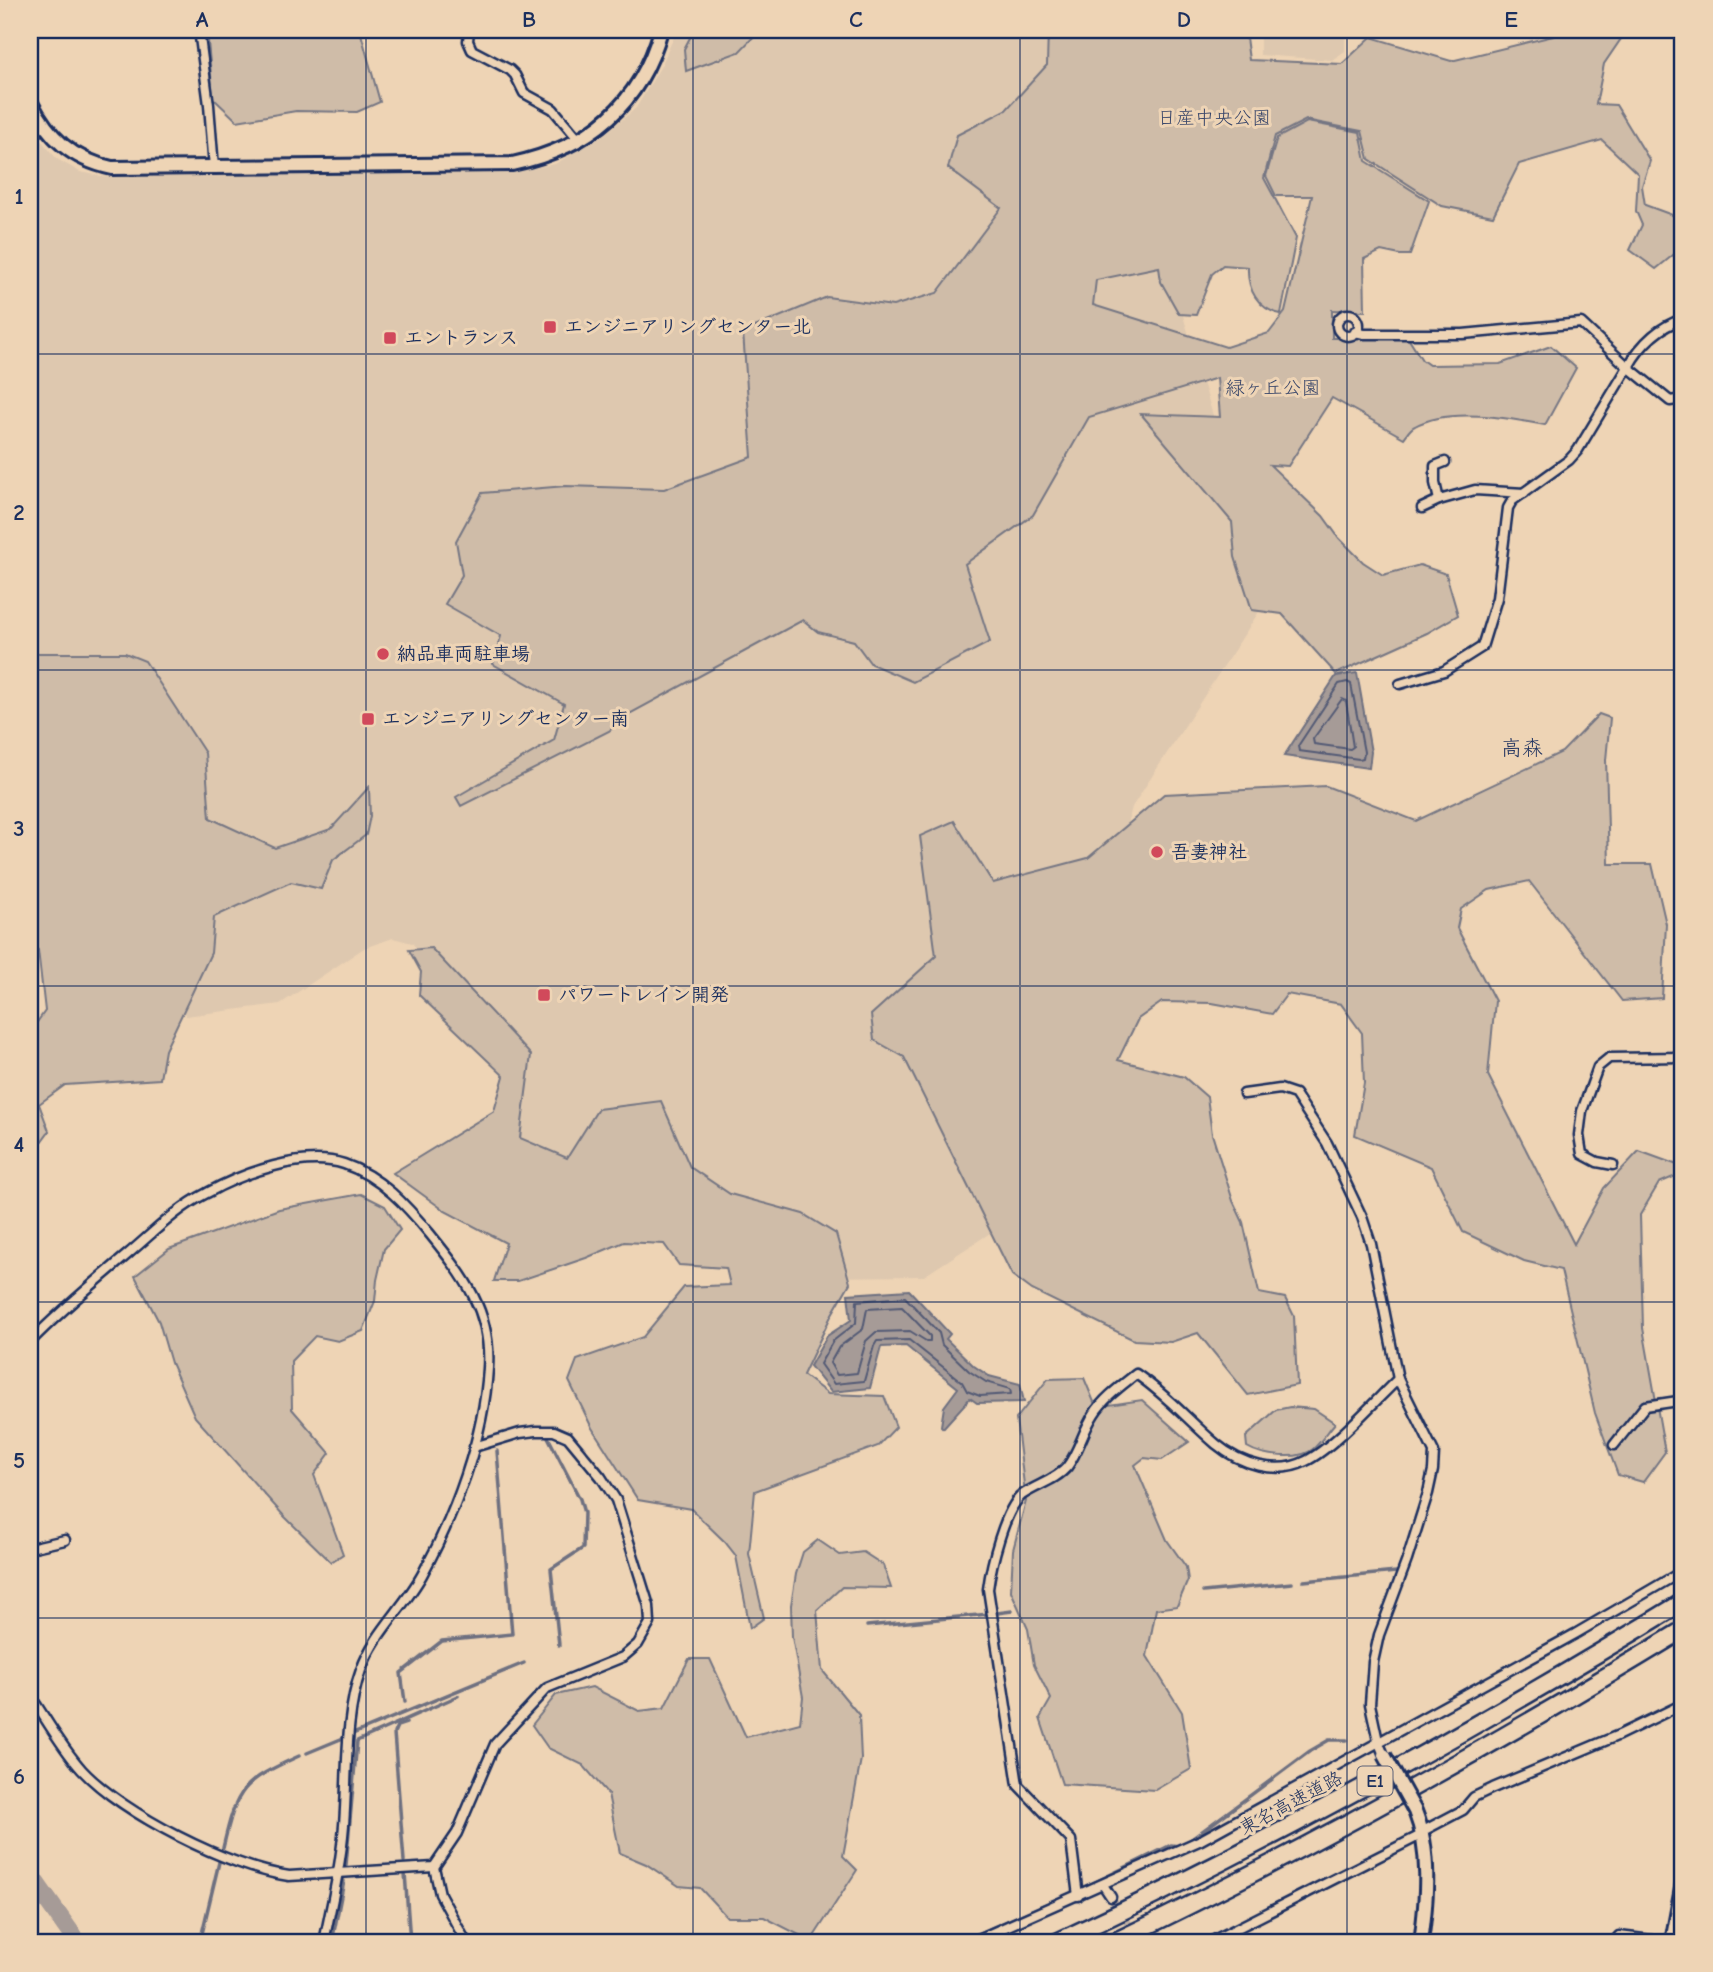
<svg xmlns="http://www.w3.org/2000/svg" width="1713" height="1972" font-family="'Comic Neue','Klee One',sans-serif">
<style>
.built{fill:#dec8af}
.green{fill:#cfbca8;stroke:#757683;stroke-width:2}
.water{fill:#a69b97;stroke:#6e7080;stroke-width:2}
.lines{fill:none;stroke-linecap:round;stroke-linejoin:round}
.shore{stroke:#535a75;stroke-width:2}
.stream{stroke:#6e7080;stroke-width:3.5}
.river{stroke:#a69b97;stroke-width:19}
.street-tunnel{stroke:#c4b3a4;stroke-width:8;stroke-dasharray:8 4;stroke-linecap:butt}
.street-casing{stroke:#1b2f5e;stroke-width:13}
.secondary-casing{stroke:#1b2f5e;stroke-width:18}
.highway-casing{stroke:#1b2f5e;stroke-width:21}
.street{stroke:#eed4b5;stroke-width:8}
.secondary{stroke:#eed4b5;stroke-width:12}
.highway{stroke:#eed4b5;stroke-width:16}
.secondary-bridge-casing{stroke:#1b2f5e;stroke-width:18;stroke-linecap:butt}
.secondary-bridge{stroke:#eed4b5;stroke-width:12}
.grid{fill:none;stroke:#1b2f5e;stroke-width:2;stroke-opacity:0.55}
.poi-dot{fill:#d1495b;stroke:#eed4b5;stroke-width:2.5}
.labels{text-anchor:middle;dominant-baseline:central;stroke-width:6;stroke-linejoin:round;paint-order:stroke}
.shield{fill:#eed4b5;stroke:#5a6078;stroke-width:2}
.shield-label{font-size:18px;font-weight:bold;fill:#1b2f5e}
.park-label{font-size:19px;fill:#364469;stroke:#eed4b5}
.poi-label{font-size:19px;font-weight:bold;fill:#1b2f5e;stroke:#eed4b5;text-anchor:start}
.street-label{font-size:19px;fill:#1b2f5e;stroke:#eed4b5}
.neighbourhood-label{font-size:21px;fill:#1b2f5e;stroke:#eed4b5}
.neatline{fill:none;stroke:#1b2f5e;stroke-width:2.5}
.grid-label{font-size:23px;text-anchor:middle;font-weight:bold;fill:#1b2f5e}
</style>
<rect width="100%" height="100%" fill="#eed4b5"/>
<filter id="ink" filterUnits="userSpaceOnUse"><feTurbulence type="fractalNoise" baseFrequency=".0143" numOctaves="2"/><feDisplacementMap in="SourceGraphic" scale="14" xChannelSelector="R" yChannelSelector="G"/><feConvolveMatrix kernelMatrix="1 2 1 2 8 2 1 2 1" color-interpolation-filters="sRGB"/></filter>
<g filter="url(#ink)">
<g class="built">
<path d="M677,30H1097L1268,598L1132,807L1035,1204L924,1276L812,1277L511,1145L524,1067L412,943L393,938L364,948L280,1004L186,1016L141,944L30,848V121L38,137L57,159L80,172L107,177L509,173L555,164L604,135L636,108L661,66Z"/>
<path d="M1260,30H1345V51L1332,60L1260,55Z"/>
</g>
<g class="green">
<path d="M207,30H360L380,102L357,112L296,111L237,121L213,98Z"/>
<path d="M694,30H760L739,52L686,71L684,49Z"/>
<path d="M1048,30H1245L1249,60L1342,64L1371,37L1451,61L1553,36L1560,30H1627L1604,64L1596,104L1616,105L1650,161L1642,186L1645,205L1683,219V247L1656,269L1630,250L1642,225L1636,211L1638,174L1602,140L1519,164L1493,216L1442,206L1369,159L1362,131L1306,120L1275,136L1264,178L1296,238L1281,314C1258,310 1247,289 1248,267L1223,265L1212,274L1196,315L1179,314L1161,282L1159,267L1096,280L1093,305L1226,347L1269,333L1285,312L1312,196H1276L1266,176L1277,138L1307,122L1360,132L1366,161L1429,201L1410,255H1400L1381,251L1364,259L1365,311L1332,310V338H1408L1422,360L1429,365L1500,364L1551,346L1576,368L1545,425C1508,418 1449,407 1415,426C1410,428 1407,434 1404,438L1332,398L1288,466L1270,465L1323,516L1339,538L1363,562L1383,575L1420,565L1446,574L1458,615L1427,633L1336,674L1282,614L1252,610L1235,557L1232,522L1141,414L1220,417L1217,378L1089,417L1033,515L965,564L990,642L913,682L871,664L854,641L818,632L803,620L631,713L609,731L461,806L456,797L554,740L564,704L493,664L501,636L445,604L462,575L456,541L482,493L566,486L664,489L752,457L743,332L827,297L893,306L937,293L1001,208L948,168L957,135L1006,110L1047,65Z"/>
<path d="M30,653H125L145,661L205,753L210,818L275,848L331,829L369,787L370,816L366,835L333,860L321,889L291,882L214,917L211,953L165,1050L160,1079L65,1085L39,1104L49,1131L30,1157V1032L45,1011L38,950L30,944Z"/>
<path d="M1599,714L1610,718L1606,760L1609,864H1652L1666,924L1662,998L1622,1001L1529,881L1489,890L1461,909L1457,928L1495,1001L1488,1075L1574,1244L1604,1188L1639,1151L1683,1167V1173L1659,1183L1640,1215L1643,1328L1665,1452L1643,1482L1618,1475L1595,1413L1561,1270L1524,1261L1463,1232L1431,1167L1355,1135L1364,1083L1362,1033L1341,1004L1287,994L1272,1014L1212,1003L1162,1002L1138,1019L1118,1060L1184,1077L1207,1097L1212,1134L1233,1201L1243,1222L1259,1293L1285,1298L1294,1316L1297,1385L1248,1395L1198,1333L1171,1342L1134,1340L1032,1290L1012,1275L904,1057L874,1040L871,1015L936,956L920,836L954,821L993,883L1088,858L1164,794L1326,786L1416,821L1562,752Z"/>
<path d="M431,948L531,1055L520,1138L567,1158L598,1109L661,1101L690,1167L730,1194L803,1214L836,1234L850,1283L832,1314L803,1375L828,1394L884,1396L896,1427L878,1446L755,1491L749,1554L764,1618L750,1628L736,1556L725,1542L691,1509L638,1500L592,1428L569,1381L577,1360L643,1337L684,1287L730,1285L726,1268L679,1265L664,1244L624,1242L586,1258L518,1281H494L506,1243L445,1211L393,1173L494,1111L504,1076L419,995L421,972L409,950Z"/>
<path d="M361,1194L385,1206L400,1230L384,1249L377,1280L375,1301L363,1331L338,1341L315,1336L291,1361L292,1409L330,1453L314,1475L343,1554L331,1562L284,1516L195,1417L171,1363L159,1322L135,1276L169,1249L279,1209Z"/>
<path d="M1084,1378L1096,1407L1142,1400L1189,1442L1162,1460L1144,1458L1135,1465L1167,1540L1186,1567L1188,1580L1177,1606L1156,1609L1147,1656L1182,1712L1191,1769L1155,1790L1062,1784L1040,1718L1051,1699L1034,1665L1028,1629L1011,1591L1013,1550L1026,1501L1016,1419L1048,1379Z"/>
<path d="M1290,1407L1314,1409L1335,1423C1328,1431 1321,1442 1313,1449C1299,1461 1262,1456 1247,1447L1246,1437L1276,1410Z"/>
<path d="M818,1540L840,1555L863,1552L883,1565L891,1588L842,1587L817,1610L822,1670L859,1715L861,1759L843,1856L857,1870L811,1941L764,1917H727L700,1888L679,1886L646,1864L620,1853L608,1794L583,1765L548,1748L532,1725L556,1695L592,1687L639,1711L664,1708L689,1659H710L746,1737L800,1723L803,1697L792,1637L791,1605L796,1574L803,1552Z"/>
</g>
<g class="water">
<path d="M1357,673L1371,752L1369,768L1284,756L1336,676Z"/>
<path d="M909,1290L950,1334L946,1339L974,1366L989,1376L1020,1384L1024,1402L977,1403L970,1398L943,1428L941,1426L944,1407L958,1388L906,1346L881,1347L870,1388L831,1392L810,1366L827,1336L851,1320L848,1294Z"/>
</g>
<g class="lines">
<g class="shore">
<path d="M1347,682L1351,684L1364,752L1363,758L1359,759L1299,751L1298,746L1339,684Z"/>
<path d="M1342,699L1346,701L1353,747L1350,749L1314,744L1313,739Z"/>
<path d="M905,1297L939,1333L942,1345L969,1371L986,1382L1010,1389L1011,1394L980,1396L967,1391L962,1382L909,1340L877,1341L874,1346L864,1381L834,1384L820,1364L833,1341L856,1323L857,1301Z"/>
<path d="M902,1307L930,1336V1341H926L910,1331L876,1332L866,1341L857,1373L837,1375L830,1363L839,1347L863,1329L867,1309Z"/>
</g>
<g class="stream">
<path d="M548,1437L580,1499L584,1513L583,1548L551,1569L559,1645"/>
<path d="M1304,1581L1396,1572"/>
<path d="M1203,1592L1292,1583"/>
<path d="M997,1613L1012,1611"/>
<path d="M867,1626L989,1614"/>
<path d="M405,1702L401,1673L442,1641L512,1634L497,1451"/>
<path d="M307,1753L524,1663"/>
<path d="M1189,1841L1310,1751L1329,1740H1347"/>
<path d="M223,1848C237,1787 242,1782 299,1756"/>
<path d="M404,1861L394,1733L397,1726L406,1723"/>
<path d="M346,1865L357,1741L458,1696"/>
<path d="M405,1873L410,1942"/>
<path d="M200,1942L220,1858"/>
<path d="M332,1942L344,1881"/>
<path d="M959,1942L1083,1888L1171,1845L1179,1846"/>
</g>
<path class="river" d="M30,1875L77,1942"/>
<path class="street-tunnel" d="M1111,1897L1140,1942"/>
<g class="street-casing">
<g id="street">
<path d="M199,30L209,105L214,168"/>
<path d="M469,30L468,41L472,50L510,70L515,75L524,93L553,109L579,140"/>
<circle cx="1348" cy="325" r="11"/>
<path d="M1683,319C1658,327 1641,344 1628,367L1670,401L1683,399"/>
<path d="M1355,332L1364,334H1463L1581,323L1628,367L1578,450L1569,460L1512,501L1508,508L1497,598L1482,647L1444,671L1400,684"/>
<path d="M1445,462L1435,466V483L1439,500L1475,490L1524,493"/>
<path d="M1422,508L1439,500"/>
<path d="M1244,1094L1280,1089L1295,1094L1327,1143L1362,1217L1371,1244L1398,1379L1434,1452L1433,1470L1428,1493L1407,1560L1379,1635L1373,1662L1370,1704L1378,1741L1384,1755"/>
<path d="M1613,1165L1597,1162L1582,1154L1579,1135L1582,1111L1598,1067L1609,1058L1683,1057"/>
<path d="M30,1342C60,1311 94,1283 128,1254C153,1233 177,1208 207,1193C243,1173 303,1151 344,1164C380,1176 407,1206 430,1234C464,1276 492,1312 488,1368C484,1438 455,1515 422,1575C403,1609 374,1633 361,1670C344,1717 348,1775 344,1825C341,1864 332,1903 324,1942"/>
<path d="M1614,1445L1645,1406L1678,1401L1683,1402"/>
<path d="M30,1548L65,1540"/>
<path d="M30,1695C46,1719 62,1748 82,1770C123,1814 230,1868 289,1876L434,1867L457,1833L495,1744L547,1688L623,1657L638,1644L650,1623L649,1606L616,1500L601,1477L568,1437L554,1431H536L520,1433L474,1447"/>
<path d="M1423,1831L1463,1810L1474,1797L1493,1788L1619,1735L1683,1704"/>
<path d="M434,1867L440,1894L466,1942"/>
<path d="M1103,1885L1111,1897"/>
<path d="M1078,1896L1071,1840L1018,1785L988,1589C991,1566 1004,1510 1022,1495C1036,1485 1056,1480 1067,1467C1079,1451 1083,1431 1094,1414C1104,1398 1121,1386 1136,1374C1166,1394 1189,1421 1216,1444C1240,1464 1277,1476 1306,1461C1333,1448 1375,1401 1398,1379"/>
<path d="M972,1942L1201,1840L1575,1634L1683,1571"/>
<path d="M1210,1942L1423,1834"/>
<path d="M1614,1942L1619,1936L1668,1942"/>
</g>
</g>
<g class="secondary-casing">
<g id="secondary">
<path d="M30,101C49,138 71,159 112,168L512,164C588,148 640,106 661,30"/>
<path d="M1415,1811C1431,1851 1427,1899 1421,1942"/>
<path d="M1672,1942L1683,1883"/>
</g>
</g>
<g class="highway-casing">
<g id="highway">
<path d="M1057,1942C1273,1842 1480,1726 1683,1602"/>
<path d="M1114,1942C1309,1849 1498,1743 1683,1630"/>
</g>
</g>
<use href="#street" class="street"/>
<use href="#secondary" class="secondary"/>
<use href="#highway" class="highway"/>
<g class="secondary-bridge-casing">
<path id="secondary-bridge" d="M1384,1755L1415,1811"/>
</g>
<use href="#secondary-bridge" class="secondary-bridge"/>
</g>
</g>
<path class="grid" d="M366,30V1942M693,30V1942M1020,30V1942M1347,30V1942M30,354H1683M30,670H1683M30,986H1683M30,1302H1683M30,1618H1683"/>
<g class="poi-dot">
<rect x="543" y="320" width="14" height="14" rx="3.5"/>
<rect x="383" y="331" width="14" height="14" rx="3.5"/>
<circle cx="383" cy="654" r="7"/>
<rect x="361" y="712" width="14" height="14" rx="3.5"/>
<circle cx="1157" cy="852" r="7"/>
<rect x="537" y="988" width="14" height="14" rx="3.5"/>
</g>
<g class="labels">
<rect class="shield" x="1357.5" y="1766.5" width="35" height="29" rx="5"/>
<g class="shield-label">
<text x="1375" y="1781">E1</text>
</g>
<g class="park-label">
<text x="1214" y="118">日産中央公園</text>
<text x="1273" y="388">緑ヶ丘公園</text>
</g>
<g class="poi-label">
<text x="564" y="327">エンジニアリングセンター北</text>
<text x="404" y="338">エントランス</text>
<text x="397" y="654">納品車両駐車場</text>
<text x="382" y="719">エンジニアリングセンター南</text>
<text x="1171" y="852">吾妻神社</text>
<text x="558" y="995">パワートレイン開発</text>
</g>
<g class="street-label">
<text transform="translate(1291 1803) rotate(-28)">東名高速道路</text>
</g>
<g class="neighbourhood-label">
<text x="1522" y="748">高森</text>
</g>
</g>
<rect width="1713" height="1972" fill="none" stroke="#eed4b5" stroke-width="77"/>
<rect x="38" y="38" width="1636" height="1896" class="neatline"/>
<g class="grid-label">
<text x="202" y="27">A</text>
<text x="529" y="27">B</text>
<text x="856" y="27">C</text>
<text x="1184" y="27">D</text>
<text x="1511" y="27">E</text>
<text x="19" y="204">1</text>
<text x="19" y="520">2</text>
<text x="19" y="836">3</text>
<text x="19" y="1152">4</text>
<text x="19" y="1468">5</text>
<text x="19" y="1784">6</text>
</g>
</svg>
